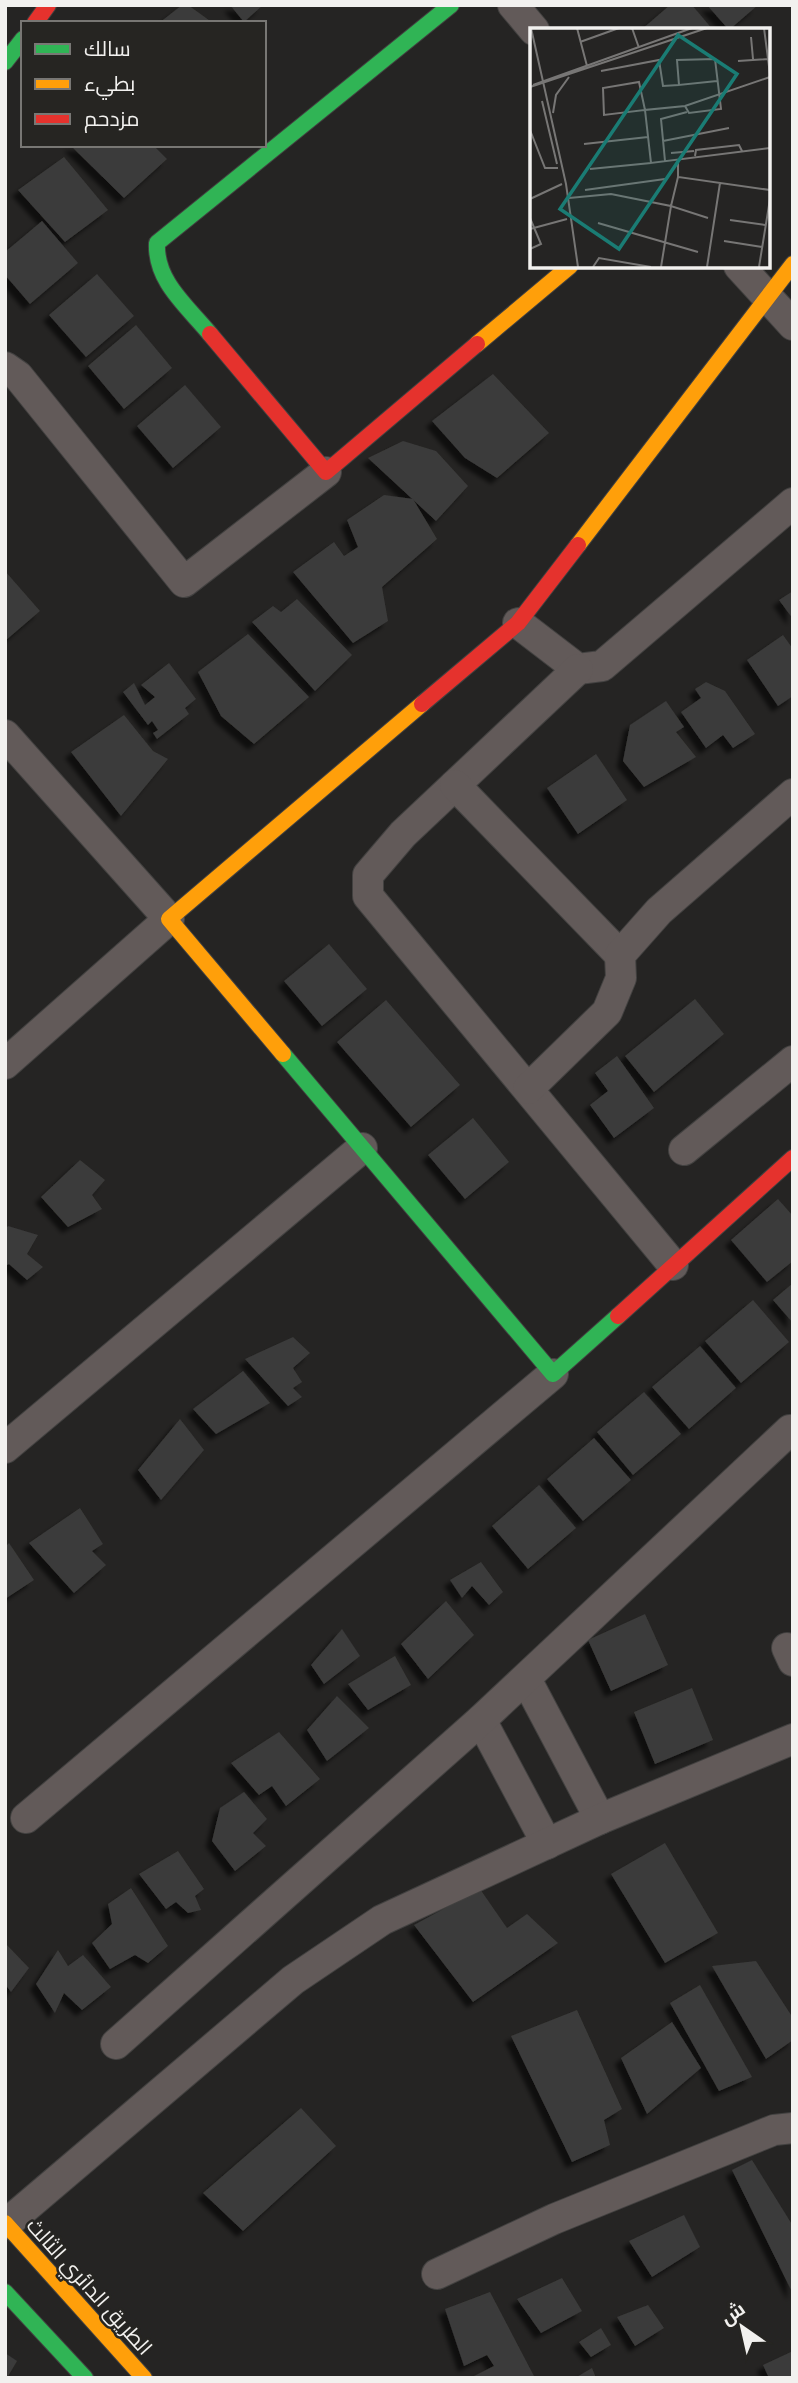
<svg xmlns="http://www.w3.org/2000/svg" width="798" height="2383" font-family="'PT Serif',Cairo,serif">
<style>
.building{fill:#3b3b3a;filter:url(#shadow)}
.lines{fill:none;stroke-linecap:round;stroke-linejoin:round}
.street-casing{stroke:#424140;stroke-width:32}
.fast-casing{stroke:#424140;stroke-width:18}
.slow-casing{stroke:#424140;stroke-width:18}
.jam-casing{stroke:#424140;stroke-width:18}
.street{stroke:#625a59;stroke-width:30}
.fast{stroke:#30b455;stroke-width:16}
.slow{stroke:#ff9f0a;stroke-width:16}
.jam{stroke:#e5322d;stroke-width:16}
.labels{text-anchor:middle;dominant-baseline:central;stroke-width:5;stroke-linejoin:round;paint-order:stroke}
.street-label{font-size:21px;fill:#f2f1ef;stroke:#262522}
.inset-road{fill:none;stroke:#777675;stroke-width:2}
.view{fill:#1a7c74;fill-opacity:0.15;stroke:#1a7c74;stroke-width:3.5}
.inset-edge{fill:none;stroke:#f2f1ef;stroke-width:3.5}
</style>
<defs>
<filter id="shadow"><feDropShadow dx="-6" dy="6" stdDeviation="2" flood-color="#0009"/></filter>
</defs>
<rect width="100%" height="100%" fill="#252423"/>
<g class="building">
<path d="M182,5H188L213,23H159Z"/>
<path d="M230,5H263L244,22Z"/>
<path d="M670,5H692L713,30H641Z"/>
<path d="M707,5H758L729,30Z"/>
<path d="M70,145H153L167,159L124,198Z"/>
<path d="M64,157L108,210L65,242L18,190Z"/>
<path d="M42,221L78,263L30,304L5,275V252Z"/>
<path d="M97,274L134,316L86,357L49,315Z"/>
<path d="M136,325L172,368L124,409L88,366Z"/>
<path d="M493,374L549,433L497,478L465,458L432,421Z"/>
<path d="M185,385L221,427L173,468L137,426Z"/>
<path d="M403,441L436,451L468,486L436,521L368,458Z"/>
<path d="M384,495L413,499L437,539L382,587L388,621L353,643L293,572L334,542L344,556L358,547L347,520Z"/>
<path d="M5,571L40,611L5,641Z"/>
<path d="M793,591V619L779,600Z"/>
<path d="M297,599L352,655L315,691L252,622L273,606L281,612Z"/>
<path d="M248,634L309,697L254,744L221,716L198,672Z"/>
<path d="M783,635L793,649V696L778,706L747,660Z"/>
<path d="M169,663L196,699L185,708L189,714L157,739L153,733L158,730L152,721L148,725L123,692L134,683L145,705L155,697L141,685Z"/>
<path d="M706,682L725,691L755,734L733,748L723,735L706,748L681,712L701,698L695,689Z"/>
<path d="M666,701L684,727L676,732L696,757L644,787L623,761L630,725Z"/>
<path d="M124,715L153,751L168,759L121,816L71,752Z"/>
<path d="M596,754L627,800L578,834L547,788Z"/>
<path d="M329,944L367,989L322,1026L284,981Z"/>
<path d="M695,999L724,1034L654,1092L625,1056Z"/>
<path d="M386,1000L460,1085L411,1127L337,1042Z"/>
<path d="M617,1056L654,1108L614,1138L590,1105L608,1091L595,1073Z"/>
<path d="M473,1118L509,1162L465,1199L428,1155Z"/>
<path d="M80,1160L105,1180L92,1195L102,1209L68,1227L41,1197Z"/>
<path d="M778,1199L793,1216V1261L767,1282L731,1240Z"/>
<path d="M8,1226L38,1235L27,1254L43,1267L27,1280L9,1264L5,1266V1229Z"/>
<path d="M793,1283V1323L773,1300Z"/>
<path d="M753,1300L789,1342L741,1383L705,1341Z"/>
<path d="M293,1337L310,1353L293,1368L302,1382L293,1388L302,1397L288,1406L245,1359Z"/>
<path d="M700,1346L736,1388L689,1429L652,1387Z"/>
<path d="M243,1371L270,1403L216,1434L193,1409Z"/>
<path d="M644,1392L681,1434L633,1475L597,1432Z"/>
<path d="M180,1419L204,1450L161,1500L138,1470Z"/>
<path d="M594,1438L631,1480L583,1521L547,1479Z"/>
<path d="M539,1485L576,1528L528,1569L492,1526Z"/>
<path d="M80,1508L103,1544L92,1551L106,1565L74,1593L29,1543Z"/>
<path d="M9,1543L34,1580L5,1599V1547Z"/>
<path d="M481,1562L503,1592L489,1605L472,1586L462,1598L450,1580Z"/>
<path d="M446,1601L474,1635L428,1679L401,1644Z"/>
<path d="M645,1614L668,1665L611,1691L588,1640Z"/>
<path d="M342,1629L360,1656L324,1684L311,1665Z"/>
<path d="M395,1656L411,1685L368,1710L348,1684Z"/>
<path d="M692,1688L713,1740L655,1764L634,1712Z"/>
<path d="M337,1696L369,1728L327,1761L307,1730Z"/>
<path d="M279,1732L320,1779L286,1806L272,1786L259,1795L231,1763Z"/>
<path d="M244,1792L267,1819L253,1833L266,1846L235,1871L212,1841L220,1808Z"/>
<path d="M665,1843L718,1933L665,1963L611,1874Z"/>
<path d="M178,1851L204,1889L195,1896L201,1910L188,1913L176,1902L166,1909L139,1874Z"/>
<path d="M131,1888L168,1946L148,1963L135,1955L110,1969L92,1943L112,1924L108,1904Z"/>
<path d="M480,1889L507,1928L527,1914L558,1943L473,2002L414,1925Z"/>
<path d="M5,1943L29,1968L11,1992L5,1984Z"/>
<path d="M58,1950L68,1966L83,1955L111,1987L82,2010L64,1993L55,2013L36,1984Z"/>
<path d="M756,1961L793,2018V2040L766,2059L712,1966Z"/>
<path d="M700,1985L752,2077L719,2091L670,2003Z"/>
<path d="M577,2010L622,2109L604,2120L610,2145L572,2162L511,2036Z"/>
<path d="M672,2022L701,2068L647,2114L621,2058Z"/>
<path d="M301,2108L336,2146L243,2231L203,2193Z"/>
<path d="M752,2160L793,2226V2294L732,2170Z"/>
<path d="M684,2215L700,2247L652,2277L629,2241Z"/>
<path d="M562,2278L582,2311L541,2333L517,2299Z"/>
<path d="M490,2292L535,2378H470L494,2366L487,2355L464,2366L445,2309Z"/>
<path d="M648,2305L664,2328L635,2346L617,2317Z"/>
<path d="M601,2328L611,2345L591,2357L579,2342Z"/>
<path d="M793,2351V2378H769L763,2365Z"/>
<path d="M5,2353L17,2361L7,2378H5Z"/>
<path d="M592,2368L596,2378H575Z"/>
</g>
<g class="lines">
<g class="street-casing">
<g id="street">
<path d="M513,5L534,30"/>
<path d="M739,266L793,325"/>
<path d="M5,367L18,376L184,582L326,472"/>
<path d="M518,623L578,669L602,666L793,503"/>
<path d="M578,669L403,834L368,875V896L673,1265"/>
<path d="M5,735L169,919L5,1064"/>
<path d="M455,785L620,955"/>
<path d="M528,1089L607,1012L621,978L620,955L659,911L793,794"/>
<path d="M684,1150L793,1061"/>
<path d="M5,1448L362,1148"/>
<path d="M787,1648L793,1661"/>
<path d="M526,1679L600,1819"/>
<path d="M481,1720L547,1844"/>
<path d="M26,1818L553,1374"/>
<path d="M116,2044L481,1720L790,1430"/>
<path d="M6,2224L293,1980L382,1920L600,1819L793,1739"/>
<path d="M437,2274L554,2219L774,2130L793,2128"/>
</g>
</g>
<g class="fast-casing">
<g id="fast">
<path d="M5,62L23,39"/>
<path d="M210,334C187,306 155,281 157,243L451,5"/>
<path d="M283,1054L553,1374L618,1316"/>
<path d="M5,2292L85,2378"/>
</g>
</g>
<g class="slow-casing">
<g id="slow">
<path d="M477,344L570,266"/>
<path d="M578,545L793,264"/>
<path d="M283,1054L169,919L422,704"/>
<path d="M5,2223L144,2378"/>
</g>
</g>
<g class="jam-casing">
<g id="jam">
<path d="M35,23L48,5"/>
<path d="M210,334L326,472L477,344"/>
<path d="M422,704L518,623L578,545"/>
<path d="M618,1316L793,1158"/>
</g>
</g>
<use href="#street" class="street"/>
<use href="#fast" class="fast"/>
<use href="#slow" class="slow"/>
<use href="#jam" class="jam"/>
</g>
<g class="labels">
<g class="street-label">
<text transform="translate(90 2286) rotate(48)">الطريق الدائري الثالث</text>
</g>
</g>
<g transform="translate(530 28)">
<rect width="240" height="240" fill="#252423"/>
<path class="inset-road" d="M1,0L36,156L48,239M47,0L57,38M102,0L109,20M234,0L240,46M221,9L223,31M50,14L89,0M208,33L238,31M71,43L129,32L133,58L149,57M240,49L155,78L115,82L121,135L240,120M109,54L115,82L74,87L73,60ZM3,57L162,0M0,59L177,0M12,73L27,136M155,78L159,85L191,81L185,31L147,32L149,57L187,53M23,85L26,67L39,49M0,102L15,140H28M133,113L199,100M54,116L118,109M141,125L164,123M165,128L166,122L209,117L212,123M148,132V149L240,162M135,133L131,91L157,84M60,141L121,135M55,162L135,151M39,170L81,166L141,178L148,149M0,171L32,156M0,190L11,216L0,221M200,192L235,197M68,195L168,224M0,201L37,191M194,213L232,219M63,239L69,230L121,239M131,239L141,178L178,190M177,239L190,155M229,239L240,171"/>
<path class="view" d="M148,7L207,46L89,221L30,181Z"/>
<rect width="240" height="240" class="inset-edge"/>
</g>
<rect width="798" height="2383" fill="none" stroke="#f2f1ef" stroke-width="14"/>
<rect x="21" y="21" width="245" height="126" fill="#262522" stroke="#787774" stroke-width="2"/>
<rect x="35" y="44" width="35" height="10" fill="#30b455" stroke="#787774" stroke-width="2"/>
<text x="84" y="56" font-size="21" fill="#f2f1ef">سالك</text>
<rect x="35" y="79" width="35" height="10" fill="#ff9f0a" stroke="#787774" stroke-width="2"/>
<text x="84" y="91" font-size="21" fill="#f2f1ef">بطيء</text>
<rect x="35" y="114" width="35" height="10" fill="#e5322d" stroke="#787774" stroke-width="2"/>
<text x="84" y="126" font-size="21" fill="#f2f1ef">مزدحم</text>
<g transform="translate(742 2327) rotate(326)" stroke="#262522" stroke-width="5" paint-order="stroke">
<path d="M0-5L12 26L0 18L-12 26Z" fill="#f2f1ef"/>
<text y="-10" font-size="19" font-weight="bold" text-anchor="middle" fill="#f2f1ef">ش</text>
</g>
</svg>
